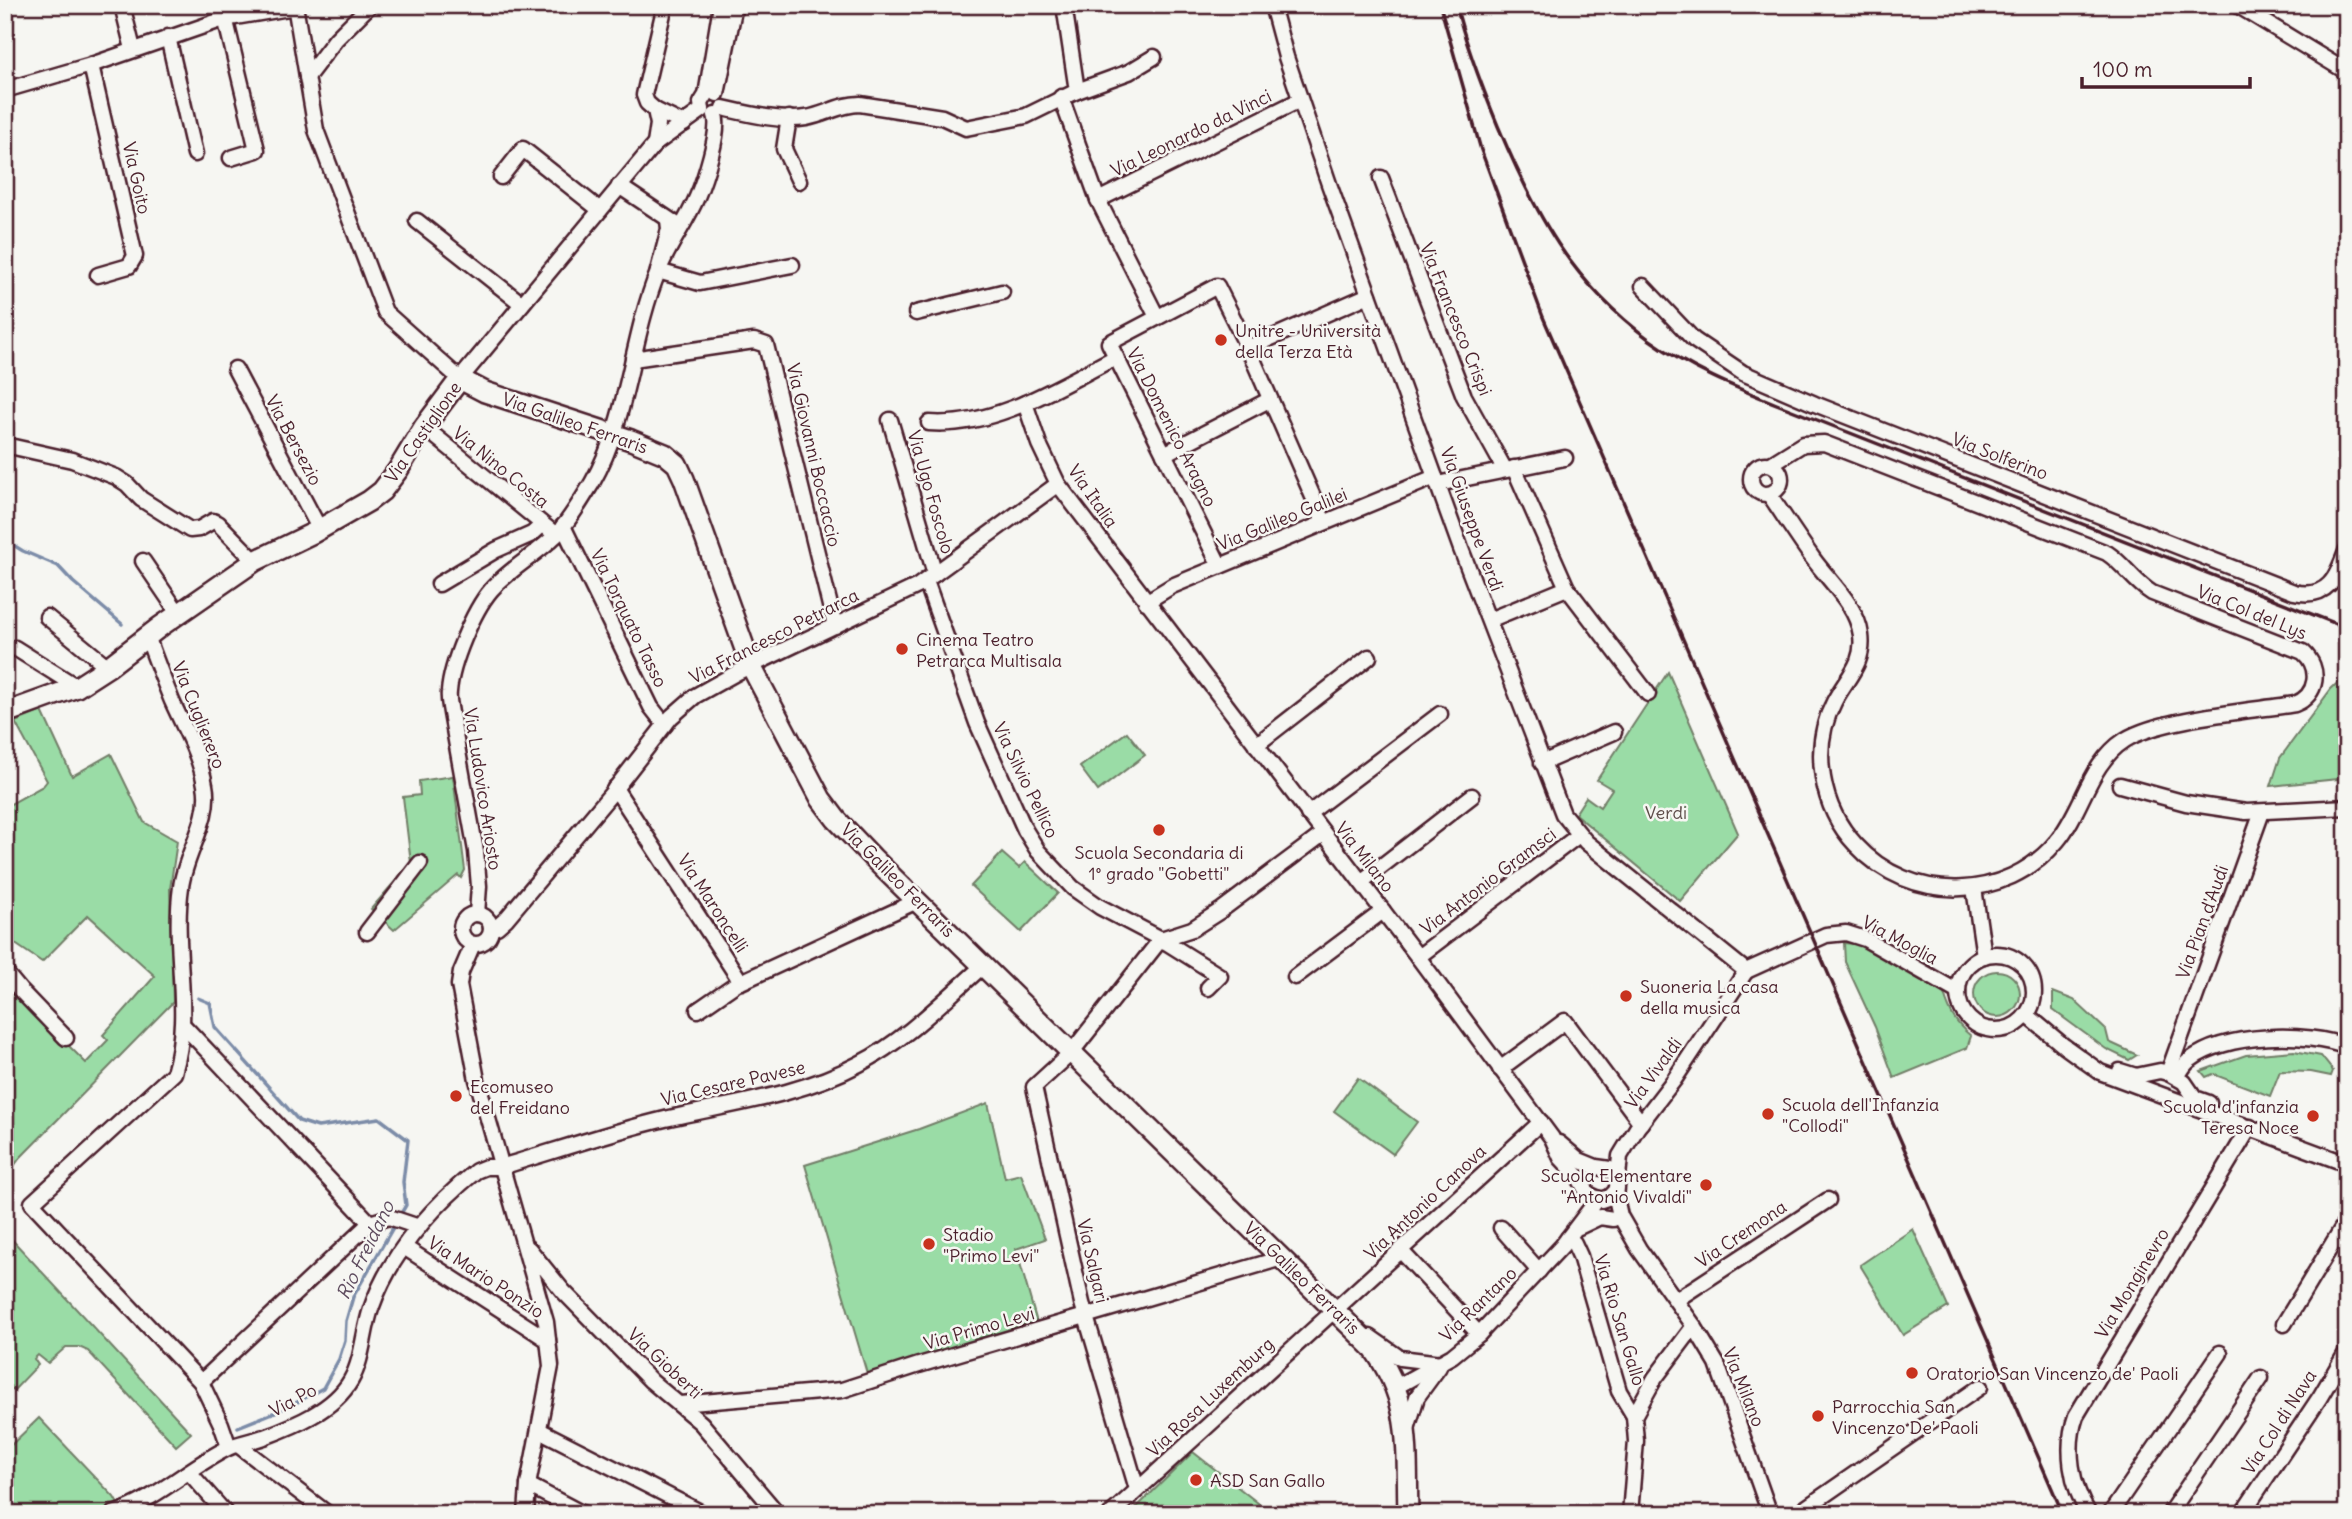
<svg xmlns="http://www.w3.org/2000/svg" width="2352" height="1519" font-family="Delius,sans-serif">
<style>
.green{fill:#9adca6;stroke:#727e68;stroke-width:2}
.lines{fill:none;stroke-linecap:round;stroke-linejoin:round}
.stream{stroke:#7c8ca8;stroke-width:3.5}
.minor-casing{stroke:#4a1f2b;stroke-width:19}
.major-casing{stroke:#4a1f2b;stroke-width:24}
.minor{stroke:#f6f6f2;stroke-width:14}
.major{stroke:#f6f6f2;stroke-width:19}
.rail{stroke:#4a1f2b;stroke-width:3.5}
.poi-dot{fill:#c8321e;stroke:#f6f6f2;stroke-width:2.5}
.labels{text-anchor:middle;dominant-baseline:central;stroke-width:5;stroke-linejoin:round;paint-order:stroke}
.street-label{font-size:18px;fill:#4a1f2b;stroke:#f6f6f2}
.poi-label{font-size:18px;fill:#4a1f2b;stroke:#f6f6f2;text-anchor:start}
.park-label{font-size:18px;fill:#5e4e4a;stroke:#f6f6f2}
.water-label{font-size:19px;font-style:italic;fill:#5f4c5f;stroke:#f6f6f2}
</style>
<rect width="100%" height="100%" fill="#f6f6f2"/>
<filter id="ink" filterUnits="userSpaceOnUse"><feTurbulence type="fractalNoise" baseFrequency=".0143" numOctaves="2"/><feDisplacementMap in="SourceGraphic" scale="14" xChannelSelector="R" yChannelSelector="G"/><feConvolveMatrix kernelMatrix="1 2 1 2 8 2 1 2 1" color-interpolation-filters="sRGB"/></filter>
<g filter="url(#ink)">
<g class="green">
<path d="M1668,672L1738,833L1680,901L1575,814L1586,797L1600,807L1612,789L1597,780Z"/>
<path d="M2347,674V778L2271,786L2280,758L2331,689Z"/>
<path d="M42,711L72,776L111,754L144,822L177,841L170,889L173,1002L20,1158L5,1178V996L13,990L86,1063L108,1040L103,1035L155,976L88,915L42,962L5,937V807L43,786L47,781L15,722Z"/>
<path d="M1127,732L1145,755L1098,791L1080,767Z"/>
<path d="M453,776L465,870L461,878L458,875L394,930L371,909L411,863L403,797L420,795L419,781Z"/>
<path d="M1002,853L1019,868L1025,862L1058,893L1021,932L971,886Z"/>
<path d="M1844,943L1865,945L1944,994C1950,1013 1955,1023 1971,1036L1967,1048L1894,1078L1875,1027L1845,962Z"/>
<circle cx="1997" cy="994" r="23"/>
<path d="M2053,992L2074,1000L2106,1030L2109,1042L2137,1055L2129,1060L2106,1049L2053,1010Z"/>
<path d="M2294,1051L2321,1056L2333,1071L2331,1076L2311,1072L2280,1071L2270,1096L2213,1074L2206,1077L2201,1071L2246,1055Z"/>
<path d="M1358,1078L1417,1122L1393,1154L1334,1111Z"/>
<path d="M988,1103L1005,1178L1021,1174L1045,1239L1016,1249L1038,1326L868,1377L805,1165L919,1129Z"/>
<path d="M1913,1229L1948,1307L1903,1335L1860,1265Z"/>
<path d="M5,1232L191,1433L176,1446L88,1351L79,1347H66L48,1363L38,1355L34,1359L38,1365L14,1390L10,1388L5,1392Z"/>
<path d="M39,1418L114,1497L118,1504C103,1519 29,1514 5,1514V1451Z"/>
<path d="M1193,1452L1272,1514H1142L1135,1509Z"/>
</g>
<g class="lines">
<g class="stream">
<path d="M5,540L23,551L58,566L73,582L122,624"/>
<path d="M198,998L210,1003L215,1027L299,1121L318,1127L379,1118L408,1140L403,1182L406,1205L399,1217"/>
<path d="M238,1427L290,1406L323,1388L339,1359L345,1340L346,1321L353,1297L395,1224"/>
</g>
<g class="minor-casing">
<g id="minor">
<path d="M122,5L133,49"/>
<path d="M222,5L257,150L231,158"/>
<path d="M295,5L316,130L385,312L460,379L655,144L702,110"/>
<path d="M1272,5L1286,57L1329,184L1461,549L1563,814L1586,842L1746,971"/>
<path d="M2237,5L2347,72"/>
<path d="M168,37L195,154"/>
<path d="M91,65L135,256L129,266L98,275"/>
<path d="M307,77L336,39L370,5"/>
<path d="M5,90L91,65L224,19L295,7"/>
<path d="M1077,91L1129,72L1154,57"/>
<path d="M717,94L735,5"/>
<path d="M1061,97L1098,200L1157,317"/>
<path d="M723,108C749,114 780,122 806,118C825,115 840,104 860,104L942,117L966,128L1026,116L1077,91L1064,5"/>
<path d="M655,110L647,103L644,95L665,5"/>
<path d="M702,110L701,103L706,95L721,5"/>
<path d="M789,118L784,149L799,181"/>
<path d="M655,144L658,124L655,110L684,124"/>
<path d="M501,177L523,149L600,210"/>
<path d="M1381,178L1464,396L1505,470"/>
<path d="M619,186L676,224"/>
<path d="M1098,200L1300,100"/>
<path d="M668,220L669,229L658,271L700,283L792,265"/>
<path d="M417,221L522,304"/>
<path d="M1643,286L1694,340L1743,373L1815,404L2294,592C2329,600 2337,576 2347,549"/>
<path d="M916,313L1002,292"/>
<path d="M1248,348L1369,295"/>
<path d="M633,359L754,341L766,345L835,626"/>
<path d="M235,369L320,530"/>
<path d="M1025,403L1039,444L1058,484L1418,957L1552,1138L1561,1158L1578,1176L1588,1194L1601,1200L1610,1197L1616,1191"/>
<path d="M890,420L935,574"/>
<path d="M929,423C995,428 1059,386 1116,357"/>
<path d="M424,427L556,535"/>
<path d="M5,445L72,460L116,477L127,484L141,499L190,530L199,529L213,521L218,523L255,561"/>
<path d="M1164,454L1269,400"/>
<circle cx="1766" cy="479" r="15"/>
<path d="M1514,468L1567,588"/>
<path d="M1438,484L1565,458"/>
<path d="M1769,494C1784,516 1798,538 1814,560C1831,583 1857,606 1861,635C1865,664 1846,678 1834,702C1810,748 1821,808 1856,845C1910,904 2006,903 2057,841C2083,810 2089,763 2125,740C2160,718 2251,711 2295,704C2318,695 2321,668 2303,652L2152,593C2134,582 2124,564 2107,553L1824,443L1803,444L1771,464"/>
<path d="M563,526L651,707L665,725"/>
<path d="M143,561L179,614"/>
<path d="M1220,566L1109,343L1217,286L1248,348L1324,522"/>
<path d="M926,581L977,723L1025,830L1038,851L1073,888L1100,907L1161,939L1220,976L1208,988"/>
<path d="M439,584L496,550L532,534L542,525"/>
<path d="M1146,602L1172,586L1435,477"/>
<path d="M47,617L108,667"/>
<path d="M1489,620L1567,588L1648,694"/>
<path d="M147,636C155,658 163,679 172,701C184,728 200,755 205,785C212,819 185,853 181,887C172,950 193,1011 174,1073L32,1203L201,1382L221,1424L229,1447"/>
<path d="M15,648L77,687"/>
<path d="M1256,745L1369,657"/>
<path d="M1542,763L1614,732"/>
<path d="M2120,785L2186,803L2246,812L2347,807"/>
<path d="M615,788L741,982L917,901"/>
<path d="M1308,814L1440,714"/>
<path d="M1361,882L1472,796"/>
<path d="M1974,888L1984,956"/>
<circle cx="476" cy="929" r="15"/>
<path d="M477,914L479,886L476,851L451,713C450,706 448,699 449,692C451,664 473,611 491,590C509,569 536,555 556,535C570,520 581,501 592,483C629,418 630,341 658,272C668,246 686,223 697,197C704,181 721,130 715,115"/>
<path d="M491,928L497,927L506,919L611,794L671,717L695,696L738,672L918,586L1058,484"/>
<path d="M367,932L420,863"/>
<path d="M473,944L461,972L459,985L477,1080L546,1322L551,1366L528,1485L526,1514"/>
<circle cx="1996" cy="992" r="38"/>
<path d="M1418,957L1579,835"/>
<path d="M1746,971L1674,1080L1637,1128L1620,1156L1616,1198L1620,1216L1639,1249L1694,1326L1717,1364L1770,1514"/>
<path d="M1746,971L1826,935L1846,933L1865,939L1958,992"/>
<path d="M5,972L20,990L66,1038"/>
<path d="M1295,977L1383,911"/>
<path d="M698,1010L740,981"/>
<path d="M2027,1015L2064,1046L2100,1072L2347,1164"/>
<path d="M183,1025L370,1223"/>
<path d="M1500,1069L1565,1021L1641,1123"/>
<path d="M2120,1071L2136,1076L2160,1071L2168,1073L2184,1082L2195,1098L2209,1103"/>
<path d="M2168,1073L2262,812"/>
<path d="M2177,1077C2181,1071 2184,1064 2190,1060C2224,1033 2308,1031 2347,1047"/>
<path d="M1559,1143L1579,1160L1596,1167L1610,1169L1617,1177"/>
<path d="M1579,1227L1600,1217L1613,1219"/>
<path d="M1501,1228L1539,1271"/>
<path d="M1568,1238L1574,1243L1580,1256L1619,1391L1634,1416"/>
<path d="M404,1247L548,1340"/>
<path d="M529,1249L563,1291L651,1381L701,1423L778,1514"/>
<path d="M1401,1251L1479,1334"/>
<path d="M1676,1300L1828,1200"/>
<path d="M2284,1324L2347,1220"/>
<path d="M1370,1337L1400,1358L1441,1363"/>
<path d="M201,1382L370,1223L389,1217L419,1227"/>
<path d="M1396,1387L1452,1356L1479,1334L1562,1246L1597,1200"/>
<path d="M680,1404L842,1390L919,1365L1282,1258"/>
<path d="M1407,1429L1417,1397L1439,1367"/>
<path d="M539,1430L704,1514"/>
<path d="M238,1445L328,1514"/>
<path d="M189,1472L226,1514"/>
<path d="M528,1485L583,1514"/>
<path d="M1137,1489L1082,1303L1034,1087L1071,1053L1161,939L1192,929L1220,911L1323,834"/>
<path d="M113,1514C155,1501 189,1467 228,1448C239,1443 252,1441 264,1437C294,1426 334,1410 351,1380C363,1359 363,1332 371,1309C390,1254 432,1207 476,1171L486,1167H501C555,1151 610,1132 665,1119C730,1104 799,1096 859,1064C906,1040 944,1000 984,965"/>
<path d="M1111,1514L1541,1122"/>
<path d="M1630,1514L1636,1441L1634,1416L1655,1378L1694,1326"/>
<path d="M1797,1514L1980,1387"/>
<path d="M2089,1514C2071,1486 2065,1447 2076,1416L2250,1127"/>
<path d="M2110,1514L2220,1353"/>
<path d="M2169,1514L2261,1378"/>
<path d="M2242,1514L2320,1397L2347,1351"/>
</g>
</g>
<g class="major-casing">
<path id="major" d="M5,713L77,687L108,667L161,626L255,561L313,533L369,501L382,491L398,470L424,427L460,379L485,392L631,440L665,454L677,464L684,479L751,666L821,799L836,819L873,858L1372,1347C1413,1401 1406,1450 1408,1514"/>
</g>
<use href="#minor" class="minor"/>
<use href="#major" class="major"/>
<g class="rail">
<path d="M1440,5L1481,150L1543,317L2063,1514"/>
<path d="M1456,5C1466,46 1482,87 1498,126C1535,214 1571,282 1650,340C1690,369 1734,387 1779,405L2347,628"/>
</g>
</g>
</g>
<g class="poi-dot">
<circle cx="1221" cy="340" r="7"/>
<circle cx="902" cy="649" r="7"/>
<circle cx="1159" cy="830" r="7"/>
<circle cx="1626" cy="996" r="7"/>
<circle cx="456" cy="1096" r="7"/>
<circle cx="1768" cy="1114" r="7"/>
<circle cx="2313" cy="1116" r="7"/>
<circle cx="1706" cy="1185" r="7"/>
<circle cx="929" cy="1244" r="7"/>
<circle cx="1912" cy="1373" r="7"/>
<circle cx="1818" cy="1416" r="7"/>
<circle cx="1196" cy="1480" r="7"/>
</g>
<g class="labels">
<g class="street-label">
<text transform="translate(1191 133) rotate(-26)">Via Leonardo da Vinci</text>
<text transform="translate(137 178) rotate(77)">Via Goito</text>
<text transform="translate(1456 319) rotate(68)">Via Francesco Crispi</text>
<text transform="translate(575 423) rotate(19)">Via Galileo Ferraris</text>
<text transform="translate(1172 427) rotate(63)">Via Domenico Aragno</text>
<text transform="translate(423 432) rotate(-55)">Via Castiglione</text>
<text transform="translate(294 440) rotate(62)">Via Bersezio</text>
<text transform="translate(814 455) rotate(77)">Via Giovanni Boccaccio</text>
<text transform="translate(2000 456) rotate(21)">Via Solferino</text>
<text transform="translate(501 467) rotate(39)">Via Nino Costa</text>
<text transform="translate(931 492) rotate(74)">Via Ugo Foscolo</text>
<text transform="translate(1093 496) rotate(55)">Via Italia</text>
<text transform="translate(1282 519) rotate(-22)">Via Galileo Galilei</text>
<text transform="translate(1472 519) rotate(70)">Via Giuseppe Verdi</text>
<text transform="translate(2252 612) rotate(22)">Via Col del Lys</text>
<text transform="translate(629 618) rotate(64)">Via Torquato Tasso</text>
<text transform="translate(774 636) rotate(-27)">Via Francesco Petrarca</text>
<text transform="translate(199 715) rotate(68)">Via Cuglierero</text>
<text transform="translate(1026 780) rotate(64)">Via Silvio Pellico</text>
<text transform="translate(483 789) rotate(81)">Via Ludovico Ariosto</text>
<text transform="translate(1365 857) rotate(52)">Via Milano</text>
<text transform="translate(898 880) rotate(45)">Via Galileo Ferraris</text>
<text transform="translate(1488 881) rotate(-37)">Via Antonio Gramsci</text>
<text transform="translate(713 903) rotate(57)">Via Maroncelli</text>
<text transform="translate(2202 922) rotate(-70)">Via Pian d'Audi</text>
<text transform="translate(1900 940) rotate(28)">Via Moglia</text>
<text transform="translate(1653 1073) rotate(-54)">Via Vivaldi</text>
<text transform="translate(733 1083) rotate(-13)">Via Cesare Pavese</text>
<text transform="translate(1425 1202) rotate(-43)">Via Antonio Canova</text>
<text transform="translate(1741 1234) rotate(-34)">Via Cremona</text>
<text transform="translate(1093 1261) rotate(77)">Via Salgari</text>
<text transform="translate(486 1277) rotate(33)">Via Mario Ponzio</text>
<text transform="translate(1302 1278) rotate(44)">Via Galileo Ferraris</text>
<text transform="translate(2132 1283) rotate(-59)">Via Monginevro</text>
<text transform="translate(1478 1304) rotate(-44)">Via Rantano</text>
<text transform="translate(1620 1320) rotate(73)">Via Rio San Gallo</text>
<text transform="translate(979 1328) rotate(-16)">Via Primo Levi</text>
<text transform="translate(665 1363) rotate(43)">Via Gioberti</text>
<text transform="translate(1744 1387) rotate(68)">Via Milano</text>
<text transform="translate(1210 1397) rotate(-43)">Via Rosa Luxemburg</text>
<text transform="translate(293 1400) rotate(-28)">Via Po</text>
<text transform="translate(2279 1422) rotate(-57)">Via Col di Nava</text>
</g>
<g class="poi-label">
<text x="1235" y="330">Unitre - Università<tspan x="1235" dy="21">della Terza Età</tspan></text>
<text x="916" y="639">Cinema Teatro<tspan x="916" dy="21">Petrarca Multisala</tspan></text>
<text x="1159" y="852" text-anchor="middle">Scuola Secondaria di<tspan x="1159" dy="21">1° grado "Gobetti"</tspan></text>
<text x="1640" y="986">Suoneria La casa<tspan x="1640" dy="21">della musica</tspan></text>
<text x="470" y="1086">Ecomuseo<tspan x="470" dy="21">del Freidano</tspan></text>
<text x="1782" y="1104">Scuola dell'Infanzia<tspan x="1782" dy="21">"Collodi"</tspan></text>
<text x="2299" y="1106" text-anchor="end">Scuola d'infanzia<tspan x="2299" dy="21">Teresa Noce</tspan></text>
<text x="1692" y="1175" text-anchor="end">Scuola Elementare<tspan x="1692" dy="21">"Antonio Vivaldi"</tspan></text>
<text x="943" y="1234">Stadio<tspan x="943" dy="21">"Primo Levi"</tspan></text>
<text x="1926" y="1373">Oratorio San Vincenzo de' Paoli</text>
<text x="1832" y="1406">Parrocchia San<tspan x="1832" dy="21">Vincenzo De' Paoli</tspan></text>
<text x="1210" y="1480">ASD San Gallo</text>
</g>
<g class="park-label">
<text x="1666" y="812">Verdi</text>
</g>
<g class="water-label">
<text transform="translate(365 1250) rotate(-64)">Rio Freidano</text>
</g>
</g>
<rect width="2352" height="1519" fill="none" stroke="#f6f6f2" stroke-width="28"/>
<rect x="14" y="14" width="2324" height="1491" fill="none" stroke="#4a1f2b" stroke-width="2.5" filter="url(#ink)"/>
<path d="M2082 77v10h168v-10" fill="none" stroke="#4a1f2b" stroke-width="3.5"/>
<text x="2093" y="77" font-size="21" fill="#4a1f2b" stroke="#f6f6f2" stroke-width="5" paint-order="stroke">100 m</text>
</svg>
